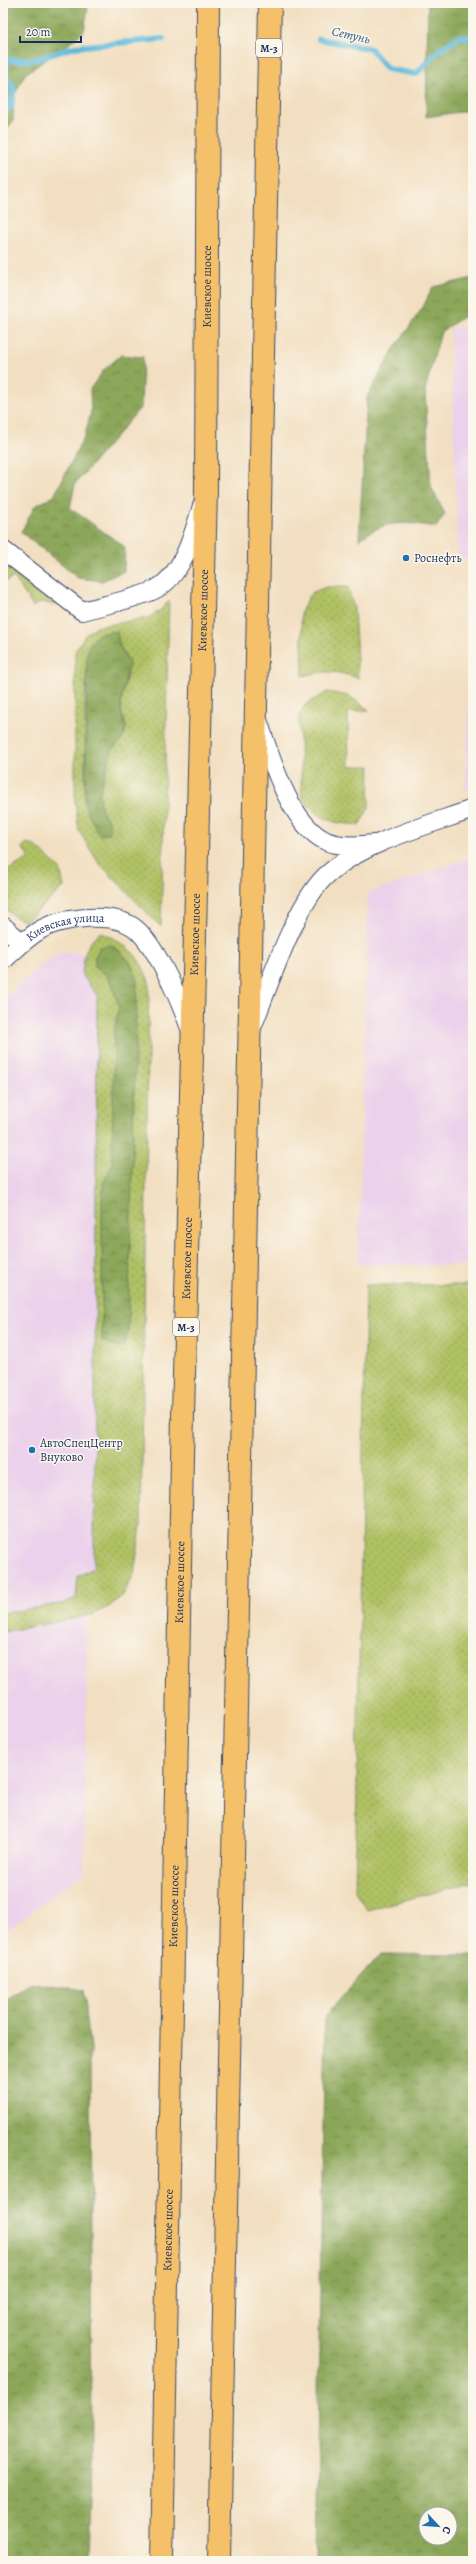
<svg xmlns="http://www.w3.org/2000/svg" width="476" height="2564" font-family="Alegreya,serif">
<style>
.built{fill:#ebd1eb}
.grass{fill:url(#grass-dots);stroke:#667861;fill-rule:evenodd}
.forest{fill:url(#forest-crowns);stroke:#546b5c;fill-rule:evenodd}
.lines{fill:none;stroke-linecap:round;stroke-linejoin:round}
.stream{stroke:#5ebbdc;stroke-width:6}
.minor-casing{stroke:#3b496d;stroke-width:20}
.trunk-casing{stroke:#3b496d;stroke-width:24}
.minor{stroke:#fff;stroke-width:18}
.trunk{stroke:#f4c16a;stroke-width:22}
.poi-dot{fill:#1f6fb2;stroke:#fbf7ec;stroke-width:1.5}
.labels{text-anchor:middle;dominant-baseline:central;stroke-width:3;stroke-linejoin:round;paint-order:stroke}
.shield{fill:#fbf7ec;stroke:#5e6b89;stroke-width:1}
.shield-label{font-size:11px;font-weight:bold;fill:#1b2f5e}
.street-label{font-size:12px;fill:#1b2f5e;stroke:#fbf7ec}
.poi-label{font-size:12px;fill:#1b2f5e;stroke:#fbf7ec;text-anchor:start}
.water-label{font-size:13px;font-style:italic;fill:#2f5984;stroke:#fbf7ec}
</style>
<defs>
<pattern id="grass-dots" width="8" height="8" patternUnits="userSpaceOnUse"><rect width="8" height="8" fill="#b0c164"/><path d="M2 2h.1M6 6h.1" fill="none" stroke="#8e9d56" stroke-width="1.8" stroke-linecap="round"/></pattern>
<pattern id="forest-crowns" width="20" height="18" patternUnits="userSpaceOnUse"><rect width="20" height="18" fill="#8ca75a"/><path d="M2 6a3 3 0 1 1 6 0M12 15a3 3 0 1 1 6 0" fill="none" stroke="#72884e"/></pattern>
</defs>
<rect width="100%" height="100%" fill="#fbf7ec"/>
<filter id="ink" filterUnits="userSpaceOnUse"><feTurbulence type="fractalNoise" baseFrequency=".025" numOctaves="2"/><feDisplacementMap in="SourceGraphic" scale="8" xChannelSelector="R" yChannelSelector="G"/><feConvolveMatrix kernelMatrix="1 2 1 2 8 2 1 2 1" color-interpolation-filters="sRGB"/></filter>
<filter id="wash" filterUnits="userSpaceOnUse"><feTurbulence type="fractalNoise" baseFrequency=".012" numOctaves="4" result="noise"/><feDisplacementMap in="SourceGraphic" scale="16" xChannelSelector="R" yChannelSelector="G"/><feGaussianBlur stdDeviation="0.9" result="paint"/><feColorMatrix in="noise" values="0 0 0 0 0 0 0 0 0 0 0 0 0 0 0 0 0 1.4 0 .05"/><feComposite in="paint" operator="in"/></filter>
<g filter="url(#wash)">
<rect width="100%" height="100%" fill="#f2dfc1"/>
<g class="built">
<path d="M473,326V563L458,555L450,329Z"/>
<path d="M473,615V787L465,790L472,640Z"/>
<path d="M473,857V1266L358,1264L368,893Z"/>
<path d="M61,953H100L96,1569L88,1575L84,1872L3,1934V1000L38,967Z"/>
</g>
<g class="grass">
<path d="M3,549L57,597L56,605L41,602L33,607L14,577L3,583Z"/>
<path d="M326,587H348L354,609L358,678C337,671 324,670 303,676L301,612L311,593Z"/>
<path d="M169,601L161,927L98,862L79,831L75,802V652L85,635L96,627L147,618L159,611ZM119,644C135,668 121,685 121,709C121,715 126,721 126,727C126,737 117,743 112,750C105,762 96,796 101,809C102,813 107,818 109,822L85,807V694L89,645Z"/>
<path d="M327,692L349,696L369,710L348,712L349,766H370L369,808L359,825C328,823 323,820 302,799L299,716L306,704Z"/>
<path d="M27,843L37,847L60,869L64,887L26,921C0,914 3,900 3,873L29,858L22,847Z"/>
<path d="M101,932C128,946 139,953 149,982L141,1527L134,1574L123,1595L110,1606L92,1615L3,1632V1613L65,1603L76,1598L78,1576L94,1568L97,995L82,975C83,957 85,944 101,932Z"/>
<path d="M366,1285H473V1882L367,1910L355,1891Z"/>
</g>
<g class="forest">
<path d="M3,3H85L88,8L84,31L66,46L25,74L14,96L13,120L3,136Z"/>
<path d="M428,3H473V110L426,117Z"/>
<path d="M473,278V310L441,332L425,390L431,487L445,514L436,527C404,522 385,519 359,540L367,397L392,352L423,307L433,287Z"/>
<path d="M121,355L143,357L141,407L75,484L70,508L125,547L124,571L102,581L78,578L21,532L35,506L54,496L85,435L91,412L90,389L103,371Z"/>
<path d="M117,631L119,644L129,663L121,701V712L126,727L122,740L112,750L99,793L101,809L109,822L110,834L99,835L85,807L87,659L89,645L99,634Z"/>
<path d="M111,945C125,954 134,964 137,980L128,1332L124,1347L112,1346L102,1340V1197L103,1185L112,1164L114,1030L119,1006L112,984L106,974L95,968V957L100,947Z"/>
<path d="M381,1954L473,1955V2561H315L325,2016ZM426,2514H450V2538H426Z"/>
<path d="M31,1982L84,1990L90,2049L92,2464L89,2561H3V2001Z"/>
</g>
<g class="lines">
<g class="stream">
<path d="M319,39L371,49L387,69L416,74L438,51L460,36L473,39"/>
<path d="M3,111L11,107L14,88L5,75L7,60H35L74,47L163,39"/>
</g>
</g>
</g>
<g filter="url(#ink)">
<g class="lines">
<g class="minor-casing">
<g id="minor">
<path d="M3,550L82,611C103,605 137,599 156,589C183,575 194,532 202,506"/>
<path d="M258,720C270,755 289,824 326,841C340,847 358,846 374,844"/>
<path d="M3,926L22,943"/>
<path id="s1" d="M3,961C15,950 26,938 40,930C62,917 115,911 136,929C158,948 181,1003 191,1031"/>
<path d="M251,1030C268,989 296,900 329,873C364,842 429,825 473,809"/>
</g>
</g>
<g class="trunk-casing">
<g id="trunk">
<path id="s2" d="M162,2561L182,1456L206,491L208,3"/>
<path d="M219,2561L270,3"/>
</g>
</g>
<use href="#minor" class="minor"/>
<use href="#trunk" class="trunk"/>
</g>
</g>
<g class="poi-dot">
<circle cx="406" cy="558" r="4"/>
<circle cx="32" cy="1450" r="4"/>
</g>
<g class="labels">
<g class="shield">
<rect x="256" y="39" width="26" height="18" rx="3"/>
<rect x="173" y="1318" width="26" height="18" rx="3"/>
</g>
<g class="shield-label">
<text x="269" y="48">М-3</text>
<text x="186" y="1327">М-3</text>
</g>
<g class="street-label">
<text stroke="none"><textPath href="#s2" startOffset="2275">Киевское шоссе</textPath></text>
<text stroke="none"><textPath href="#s2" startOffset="1951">Киевское шоссе</textPath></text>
<text stroke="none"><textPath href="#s1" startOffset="74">Киевская улица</textPath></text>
<text stroke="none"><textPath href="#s2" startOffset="1627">Киевское шоссе</textPath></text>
<text stroke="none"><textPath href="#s2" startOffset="1303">Киевское шоссе</textPath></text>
<text stroke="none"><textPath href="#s2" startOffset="979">Киевское шоссе</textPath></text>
<text stroke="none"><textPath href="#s2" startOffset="655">Киевское шоссе</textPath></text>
<text stroke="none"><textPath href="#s2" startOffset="331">Киевское шоссе</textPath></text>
</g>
<g class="poi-label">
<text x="414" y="558">Роснефть</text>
<text x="40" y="1443">АвтоСпецЦентр<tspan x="40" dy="14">Внуково</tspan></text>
</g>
<g class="water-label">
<text transform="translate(351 35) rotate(13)">Сетунь</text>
</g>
</g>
<rect width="476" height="2564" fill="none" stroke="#fbf7ec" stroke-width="16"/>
<g transform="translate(438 2526) rotate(116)"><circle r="19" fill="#fbf7ec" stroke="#a1a7b3"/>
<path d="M0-3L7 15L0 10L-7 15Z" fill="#1f6fb2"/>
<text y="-6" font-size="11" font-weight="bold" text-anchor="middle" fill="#1b2f5e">С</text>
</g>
<path d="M20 36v6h61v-6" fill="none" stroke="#1b2f5e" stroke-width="2"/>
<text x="26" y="36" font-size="12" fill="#1b2f5e" stroke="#fbf7ec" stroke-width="3" paint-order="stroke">20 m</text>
</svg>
